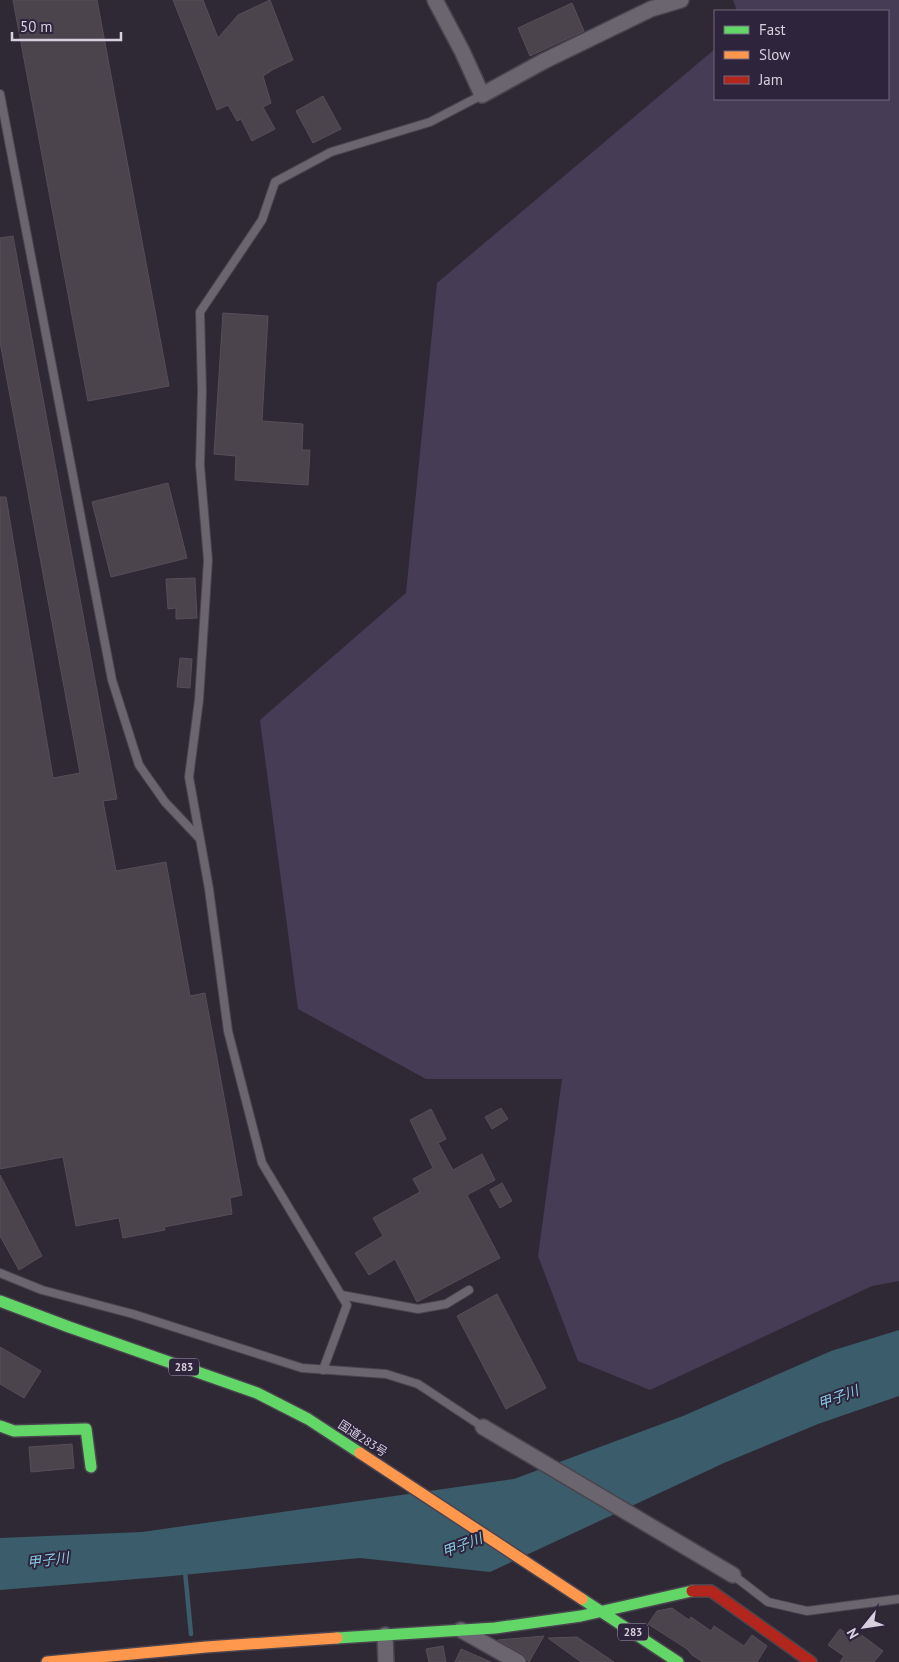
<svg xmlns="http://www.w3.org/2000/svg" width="899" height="1662" font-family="'PT Sans','Noto Sans JP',sans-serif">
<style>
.green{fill:#473c55}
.water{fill:#3b5c6a}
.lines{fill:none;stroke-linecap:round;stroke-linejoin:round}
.stream{stroke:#3b5c6a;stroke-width:4.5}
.building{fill:#4b444d;stroke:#564e58}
.lane-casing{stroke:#4a444f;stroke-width:10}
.street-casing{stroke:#4a444f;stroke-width:18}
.fast-casing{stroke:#4a444f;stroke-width:14}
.slow-casing{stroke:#4a444f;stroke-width:14}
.jam-casing{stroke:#4a444f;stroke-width:14}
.lane{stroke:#6a656f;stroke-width:8}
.street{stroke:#6a656f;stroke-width:15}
.fast{stroke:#63d668;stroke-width:11}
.slow{stroke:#ff974d;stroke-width:11}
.jam{stroke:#b3261e;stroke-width:11}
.labels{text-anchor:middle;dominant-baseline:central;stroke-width:4;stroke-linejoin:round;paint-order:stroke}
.shield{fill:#2e243b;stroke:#a49cae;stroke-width:1}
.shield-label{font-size:11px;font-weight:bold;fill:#d6d0df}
.street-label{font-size:12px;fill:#d6d0df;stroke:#2e243b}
.water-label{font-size:14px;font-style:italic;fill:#87cce6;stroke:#2e243b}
</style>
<rect width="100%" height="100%" fill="#2f2936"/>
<path class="green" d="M733,0H899V1281L872,1286L650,1390L578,1361L538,1256L562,1079H426L298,1009L260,720L406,593L437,283L715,49V99H888V11H737Z"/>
<path class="water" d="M899,1330V1396L818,1424L724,1463L490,1572L360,1558L161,1577L0,1590V1538L142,1532L514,1479L683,1416L831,1351Z"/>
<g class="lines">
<path class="stream" d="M185,1571L191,1634"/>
</g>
<g class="building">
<path d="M13,0H97L169,386L88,401Z"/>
<path d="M173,0H203L218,38L238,15L270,0L293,60L274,69L263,76L271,103L263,107L275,129L252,141L241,119L237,121L228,105L217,110Z"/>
<path d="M572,3L584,31L530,56L518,28Z"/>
<path d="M323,96L341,129L313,143L296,111Z"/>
<path d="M13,236L117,799L103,801L116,871L166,862L190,996L205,993L242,1195L230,1198L232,1214L164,1227L165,1230L123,1238L119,1218L76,1226L63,1157L0,1169V497H6L53,778L80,773L0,342V238Z"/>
<path d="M223,313L268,316L262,421L303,424L302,450H310L308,485L235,480L236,456L214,454Z"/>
<path d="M168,483L187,558L111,577L92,502Z"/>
<path d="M195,578L197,618L176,619V608L168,609L166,579Z"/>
<path d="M180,658L192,659L190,688L177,687Z"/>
<path d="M501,1108L508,1119L492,1129L485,1117Z"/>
<path d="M431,1109L446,1139L438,1143L453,1170L482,1154L495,1180L467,1195L500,1258L417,1302L395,1259L369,1275L355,1253L383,1236L373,1218L420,1192L413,1179L433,1168L410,1120Z"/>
<path d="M0,1175L42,1256L19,1270L0,1236Z"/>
<path d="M502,1183L512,1201L500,1208L490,1190Z"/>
<path d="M497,1294L546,1388L506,1409L457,1316Z"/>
<path d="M0,1347L41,1371L24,1398L0,1384Z"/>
<path d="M72,1444L74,1468L31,1472L29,1447Z"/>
<path d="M672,1608L689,1620L691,1617L711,1631L714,1626L744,1646L752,1635L767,1646L757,1662H703L692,1655L687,1649L648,1624L657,1611Z"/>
<path d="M840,1629L856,1640L860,1634L883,1651L874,1662H840L844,1656L828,1645Z"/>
<path d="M544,1636L529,1662L523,1654L498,1640Z"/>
<path d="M577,1637L614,1662H581L548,1638Z"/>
<path d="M443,1646L446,1662H429L426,1649Z"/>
<path d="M461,1649L491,1662H455Z"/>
</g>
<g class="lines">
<g class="lane-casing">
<g id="lane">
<path d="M0,94L112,680L139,765L165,802L200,839"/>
<path d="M0,1273L42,1290L133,1314L302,1368L386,1374L418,1384L483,1427"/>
<path d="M341,1295L418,1309L446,1304L469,1290"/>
<path d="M323,1370L347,1305L262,1163L228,1031L209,889L189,777L199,700L208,560L200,465L202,391L200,312L262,220L275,182L331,152L430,122L482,95"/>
<path d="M733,1575L768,1602L807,1611L899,1599"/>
</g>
</g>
<g class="street-casing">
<g id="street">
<path d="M435,0L462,51L482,95L544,61L651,9L681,0"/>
<path d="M483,1427L733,1575"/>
<path d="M461,1630L518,1662"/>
<path d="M385,1635L386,1662"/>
</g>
</g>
<g class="fast-casing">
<g id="fast">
<path d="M0,1301L69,1327L257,1393L308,1419L360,1453"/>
<path d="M0,1426L14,1431L86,1429L91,1467"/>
<path d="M582,1599L678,1662"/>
<path d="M337,1638L495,1628L581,1616L692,1591"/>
</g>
</g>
<g class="slow-casing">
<g id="slow">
<path d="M360,1453L582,1599"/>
<path d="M47,1662L206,1647L337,1638"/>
</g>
</g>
<g class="jam-casing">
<path id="jam" d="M692,1591H711L811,1662"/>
</g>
<use href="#lane" class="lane"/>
<use href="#street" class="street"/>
<use href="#fast" class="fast"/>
<use href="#slow" class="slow"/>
<use href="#jam" class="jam"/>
</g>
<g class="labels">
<g class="shield">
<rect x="169" y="1358.5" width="30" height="17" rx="4"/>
<rect x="618" y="1623.5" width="30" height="17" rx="4"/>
</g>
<g class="shield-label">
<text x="184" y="1367">283</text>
<text x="633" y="1632">283</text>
</g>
<g class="street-label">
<text transform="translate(363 1438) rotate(33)">国道283号</text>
</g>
<g class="water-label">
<text transform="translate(838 1397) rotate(-20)">甲子川</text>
<text transform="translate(462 1545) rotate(-21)">甲子川</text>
<text transform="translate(48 1560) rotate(-7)">甲子川</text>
</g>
</g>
<rect x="714" y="10" width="175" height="90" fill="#2e243b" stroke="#71697d"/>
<rect x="724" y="26" width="25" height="8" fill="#63d668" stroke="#71697d"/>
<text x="759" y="35" font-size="15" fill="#d6d0df">Fast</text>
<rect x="724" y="51" width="25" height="8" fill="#ff974d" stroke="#71697d"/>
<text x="759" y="60" font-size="15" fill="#d6d0df">Slow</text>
<rect x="724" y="76" width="25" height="8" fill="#b3261e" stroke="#71697d"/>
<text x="759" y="85" font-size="15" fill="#d6d0df">Jam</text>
<g transform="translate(864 1627) rotate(240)" stroke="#2e243b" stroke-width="4" paint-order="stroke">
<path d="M0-4L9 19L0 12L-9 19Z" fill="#d6d0df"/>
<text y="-8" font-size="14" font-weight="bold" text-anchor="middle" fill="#d6d0df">N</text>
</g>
<path d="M12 32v8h109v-8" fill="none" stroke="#d6d0df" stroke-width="2.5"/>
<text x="20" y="32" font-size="15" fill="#d6d0df" stroke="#2e243b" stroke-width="4" paint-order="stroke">50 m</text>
</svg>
